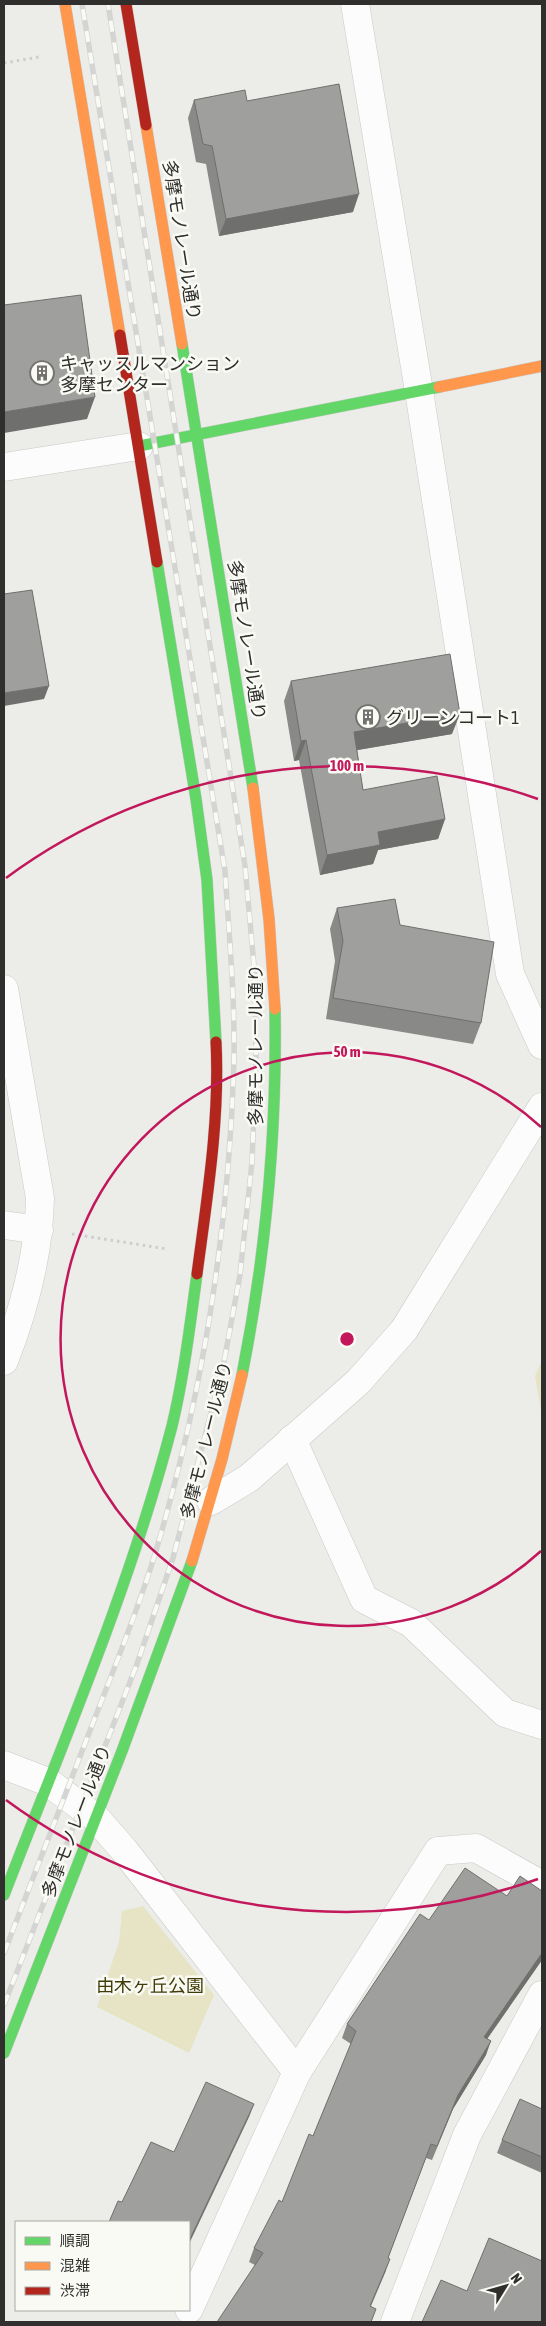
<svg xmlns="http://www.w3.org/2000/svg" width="546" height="2326" font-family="'Asap Condensed','Noto Sans JP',sans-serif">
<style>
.green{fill:#e6e4c5}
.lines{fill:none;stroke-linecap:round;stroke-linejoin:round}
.street-casing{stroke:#c9c9c7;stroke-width:29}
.fast-casing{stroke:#c9c9c7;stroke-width:12}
.slow-casing{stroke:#c9c9c7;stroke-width:12}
.jam-casing{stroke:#c9c9c7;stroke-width:12}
.path{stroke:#cdcdcd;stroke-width:3;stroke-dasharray:2.5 4;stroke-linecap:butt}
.street{stroke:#fcfcfc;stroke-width:28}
.fast{stroke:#63d668;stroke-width:11}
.slow{stroke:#ff974d;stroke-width:11}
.jam{stroke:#b3261e;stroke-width:11}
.rail-casing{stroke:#d4d4d3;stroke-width:5.5}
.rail{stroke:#fafaf5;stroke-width:4;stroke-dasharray:11;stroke-linecap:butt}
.wall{fill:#898987}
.shaded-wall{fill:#6f6f6e}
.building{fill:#9f9f9d;stroke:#6f6f6e}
.ring{fill:none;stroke:#c2185b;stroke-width:2.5}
.labels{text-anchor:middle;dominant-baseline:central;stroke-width:5;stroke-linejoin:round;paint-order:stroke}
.street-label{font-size:18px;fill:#302f2e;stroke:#fafaf5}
.poi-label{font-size:18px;fill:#302f2e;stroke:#fafaf5;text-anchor:start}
.park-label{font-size:18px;fill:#403b07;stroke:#fafaf5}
.centre{fill:#c2185b;stroke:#fafaf5;stroke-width:2.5}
.ring-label{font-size:15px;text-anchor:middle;font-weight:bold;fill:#c2185b;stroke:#fafaf5;stroke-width:5;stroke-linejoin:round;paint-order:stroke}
</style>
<rect width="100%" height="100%" fill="#ecece9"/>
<g class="green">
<path d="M542,1361V1416L535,1376Z"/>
<path d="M143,1906L214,1995L189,2053L97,2007L119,1942L122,1911Z"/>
</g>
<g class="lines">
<g class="street-casing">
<g id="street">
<path d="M355,4L419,391L510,974L542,1045"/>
<path d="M4,467L139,446"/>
<path d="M4,989L40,1198C39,1253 24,1310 4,1361"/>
<path d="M4,1225L39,1230"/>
<path d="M292,1439L364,1599L411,1623L505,1713L542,1725"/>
<path d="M211,1501L249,1478L358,1382L404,1330L542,1107"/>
<path d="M4,1765L48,1782L96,1818L124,1850L297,2072"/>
<path d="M189,2309L297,2072L438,1851L476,1848L542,1885"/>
<path d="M395,2322L467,2135L542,1995"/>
</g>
</g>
<g class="fast-casing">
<g id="fast">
<path d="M182,344L253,788"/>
<path d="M139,446L439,387"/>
<path d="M157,562L196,799L207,880L216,1042"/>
<path d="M242,1375C266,1254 277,1132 275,1009"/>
<path d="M4,1895C64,1740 130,1587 172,1426C184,1376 190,1325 197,1274"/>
<path d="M4,2053L122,1751L192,1561"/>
</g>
</g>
<g class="slow-casing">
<g id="slow">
<path d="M65,4L120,335"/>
<path d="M146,125L182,344"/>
<path d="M439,387L542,366"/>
<path d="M253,788L269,919L275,1009"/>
<path d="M192,1561L222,1459L242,1375"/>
</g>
</g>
<g class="jam-casing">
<g id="jam">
<path d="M126,4L146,125"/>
<path d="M120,335L157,562"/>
<path d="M197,1274C207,1198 220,1119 216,1042"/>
</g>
</g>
<g class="path">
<path d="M4,63L39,57"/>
<path d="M72,1234L167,1249"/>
</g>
<use href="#street" class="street"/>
<use href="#fast" class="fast"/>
<use href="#slow" class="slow"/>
<use href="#jam" class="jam"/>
<g class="rail-casing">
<g id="rail">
<path d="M4,1953C33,1878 62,1803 91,1728C113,1671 137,1613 155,1554C203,1394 229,1229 234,1061C235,998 229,934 225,871L82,4"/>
<path d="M4,2005L137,1664L173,1558L223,1367L240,1275L252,1162L256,1061L255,977L245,866L108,4"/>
</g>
</g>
<use href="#rail" class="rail"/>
</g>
<g class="wall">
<path d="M194,100L247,101L353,212L219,236L206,164L196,162L188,118Z"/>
<path d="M291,681L452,734L357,750L363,790L445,819L438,839L378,850L373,864L320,875L299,760L294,761L284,701Z"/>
<path d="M337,908L400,925L481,1023L473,1044L326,1019L335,961L330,929Z"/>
<path d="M429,1920L542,1960L488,2038L486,2055L453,2109L432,2160L426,2158L388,2258L385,2273L255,2265L249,2262L254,2248L282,2202L313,2136L351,2044L342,2038L347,2024Z"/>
<path d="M542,2109V2173L497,2153L502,2140Z"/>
</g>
<g class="shaded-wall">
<path d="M359,194L353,212L219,236L226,219Z"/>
<path d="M95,397L87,419L4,433V412Z"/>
<path d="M49,686L44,699L4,706V693Z"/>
<path d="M460,714L452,734L346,752L354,732Z"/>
<path d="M306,740L299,760L294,761L301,741Z"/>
<path d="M445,819L438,839L378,850L373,864L320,875L327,855L378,832Z"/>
<path d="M542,1953V1960L479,2050L484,2037Z"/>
<path d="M491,2041L486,2055L453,2109L432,2160L458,2095Z"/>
<path d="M254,2104L249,2117L189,2244V2241Z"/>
<path d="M390,2259L385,2273L365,2320L370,2306Z"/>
</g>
<g class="building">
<path d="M339,84L359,194L226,219L212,146L203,144L194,100L245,90L247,101Z"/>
<path d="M81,295L95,397L4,412V305Z"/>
<path d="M32,590L49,686L4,693V594Z"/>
<path d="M450,654L460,714L354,732L363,790L437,776L445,819L378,832L380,845L327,855L306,740L301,741L291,681Z"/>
<path d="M395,899L400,925L494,942L481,1023L333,998L343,941L337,908Z"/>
<path d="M465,1868L507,1896L520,1876L542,1891V1953L484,2037L491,2041L458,2095L437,2146L431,2144L388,2258L390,2259L370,2306L376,2309L371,2322H217L263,2253L254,2248L279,2200L282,2202L309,2134L313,2136L356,2031L347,2024L420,1914L429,1920Z"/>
<path d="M206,2082L254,2104L189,2241V2222H109L118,2201L122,2202L151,2142L174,2152Z"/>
<path d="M520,2099L542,2109V2157L502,2140Z"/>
<path d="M489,2238L542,2261V2322H422L441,2280L467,2291Z"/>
</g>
<g class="ring">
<path d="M541 1551A287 287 0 1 1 541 1127"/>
<path d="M538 1879A573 573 0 0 1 6 1800M6 878A573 573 0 0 1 538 799"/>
</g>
<defs>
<g id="building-ring" transform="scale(1.25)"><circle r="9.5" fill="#fafaf5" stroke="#72716f" stroke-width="1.5"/><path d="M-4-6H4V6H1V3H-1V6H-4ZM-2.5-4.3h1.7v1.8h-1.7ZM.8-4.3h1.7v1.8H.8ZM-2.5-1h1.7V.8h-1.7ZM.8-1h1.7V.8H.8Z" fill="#72716f"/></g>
</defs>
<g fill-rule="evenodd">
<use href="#building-ring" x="42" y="373"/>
<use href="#building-ring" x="368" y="717"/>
</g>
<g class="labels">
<g class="street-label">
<text transform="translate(182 240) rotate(81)">多摩モノレール通り</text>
<text transform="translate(247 640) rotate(81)">多摩モノレール通り</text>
<text transform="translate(255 1045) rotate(-90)">多摩モノレール通り</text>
<text transform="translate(206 1440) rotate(-76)">多摩モノレール通り</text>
<text transform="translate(76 1821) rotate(-69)">多摩モノレール通り</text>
</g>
<g class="poi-label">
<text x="60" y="363">キャッスルマンション<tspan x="60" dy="21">多摩センター</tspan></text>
<text x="386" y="717">グリーンコート1</text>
</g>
<g class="park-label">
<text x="150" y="1985">由木ヶ丘公園</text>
</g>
</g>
<circle cx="347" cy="1339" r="8" class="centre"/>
<g class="ring-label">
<text x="347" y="771">100 m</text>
<text x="347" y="1057">50 m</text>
</g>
<rect width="546" height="2326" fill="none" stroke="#302f2e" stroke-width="10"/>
<rect x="15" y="2221" width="175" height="90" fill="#fafaf5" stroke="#a9a9a5"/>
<rect x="25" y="2237" width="25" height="8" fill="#63d668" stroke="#a9a9a5"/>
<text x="60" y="2246" font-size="15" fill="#302f2e">順調</text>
<rect x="25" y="2262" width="25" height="8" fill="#ff974d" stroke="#a9a9a5"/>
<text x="60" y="2271" font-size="15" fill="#302f2e">混雑</text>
<rect x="25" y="2287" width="25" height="8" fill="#b3261e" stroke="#a9a9a5"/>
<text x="60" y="2296" font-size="15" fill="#302f2e">渋滞</text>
<g transform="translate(506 2286) rotate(53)" stroke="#fafaf5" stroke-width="4" paint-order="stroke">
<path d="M0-4L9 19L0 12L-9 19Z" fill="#302f2e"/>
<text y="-8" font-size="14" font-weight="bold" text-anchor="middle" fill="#302f2e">N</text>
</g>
</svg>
